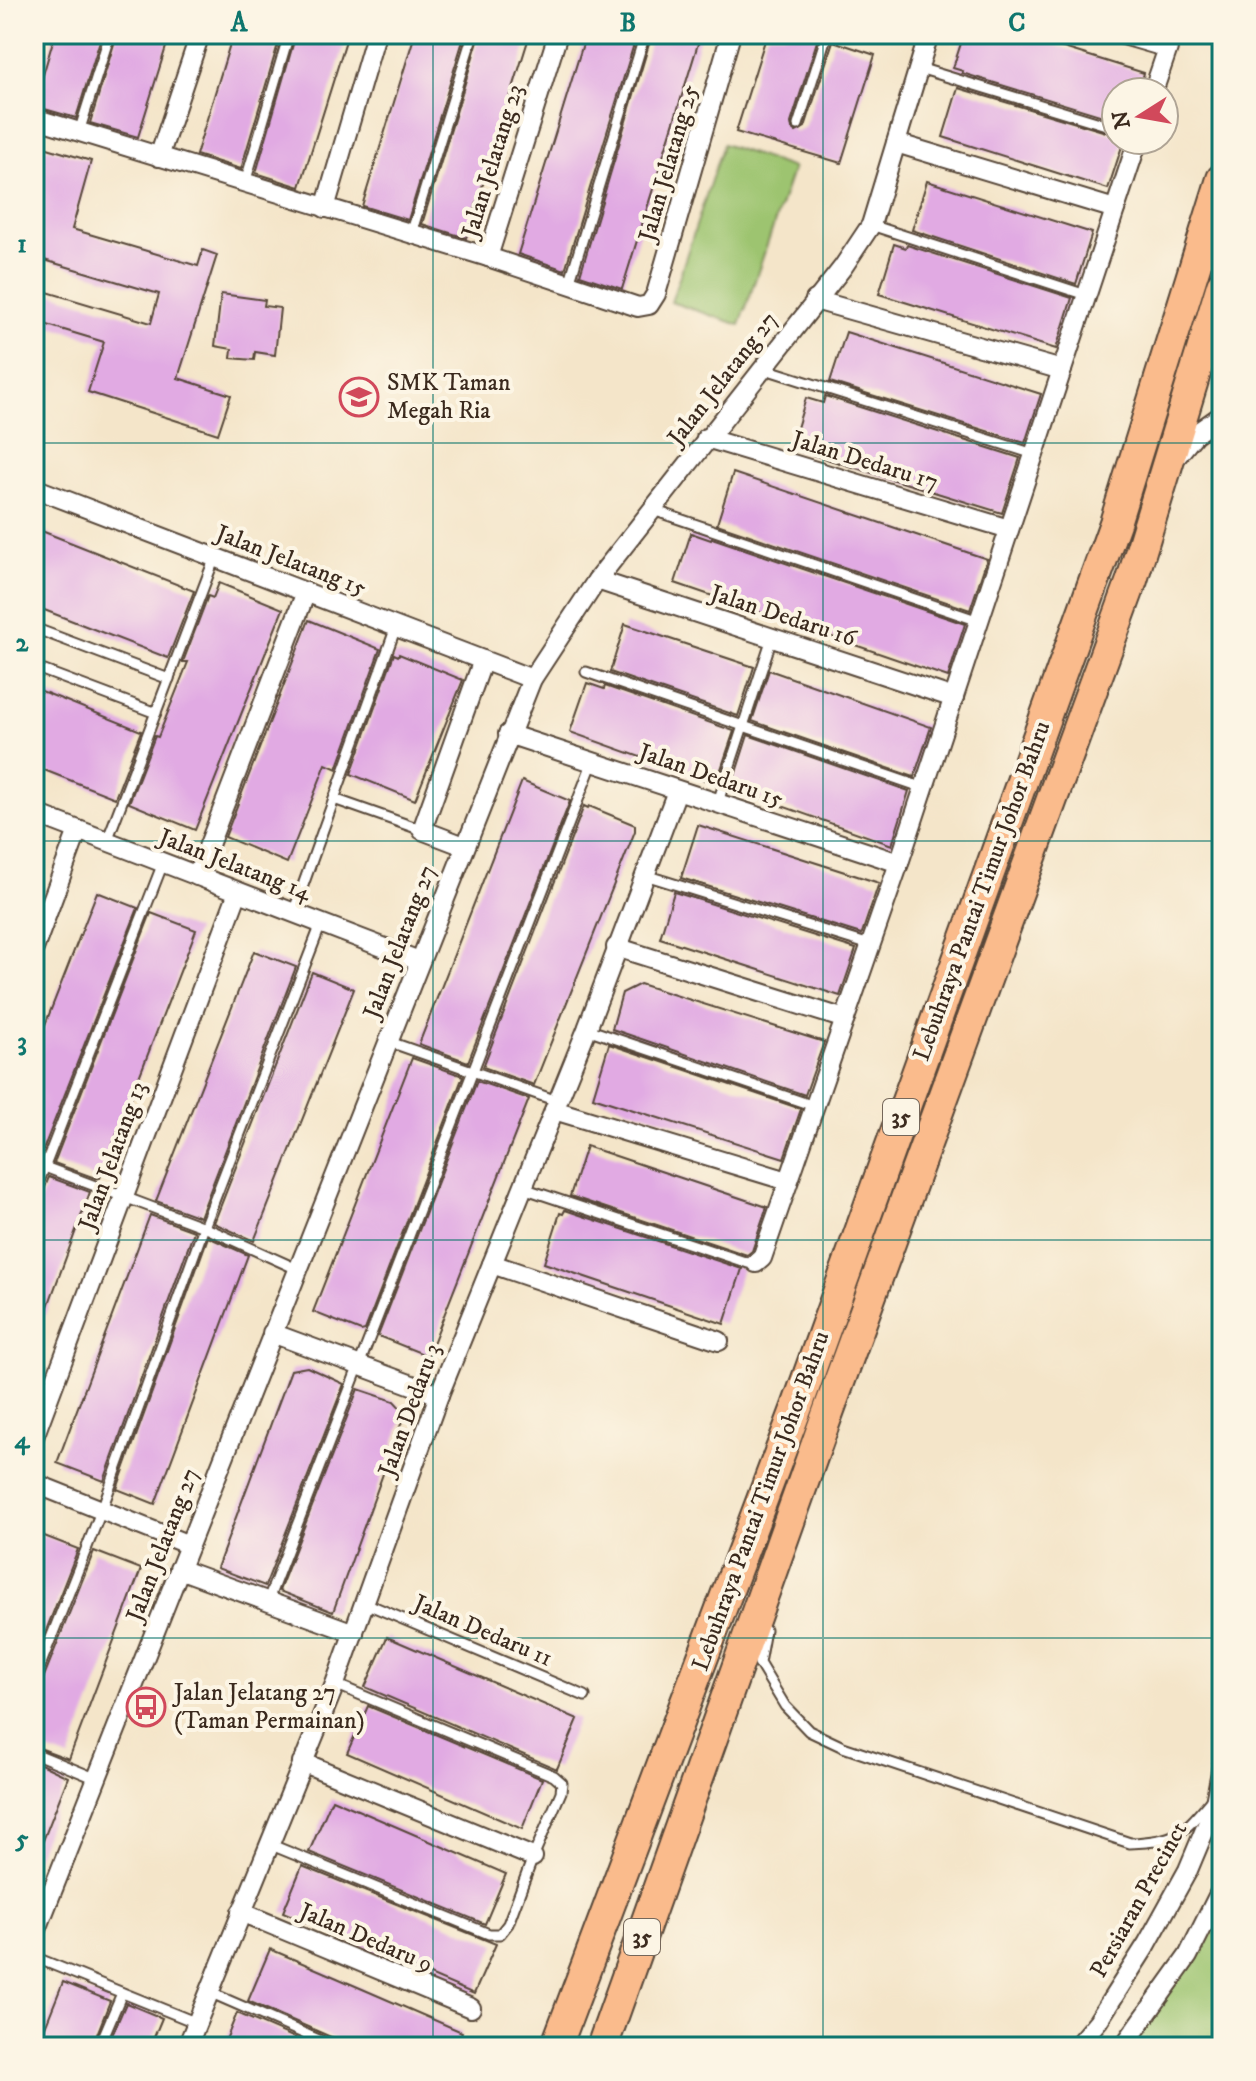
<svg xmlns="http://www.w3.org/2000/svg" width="1256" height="2081" font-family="'IM FELL DW Pica',serif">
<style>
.green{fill:#9dc470;stroke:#6c7747;stroke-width:2}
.building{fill:#e1aae3}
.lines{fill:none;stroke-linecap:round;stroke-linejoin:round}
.service-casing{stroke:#574638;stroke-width:13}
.minor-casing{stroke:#574638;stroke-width:22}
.trunk-casing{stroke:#574638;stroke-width:34}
.service{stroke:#fff;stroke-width:9}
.minor{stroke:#fff;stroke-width:18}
.trunk{stroke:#fabb8c;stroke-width:30}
.grid{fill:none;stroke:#0f766e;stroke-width:2;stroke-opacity:0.55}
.labels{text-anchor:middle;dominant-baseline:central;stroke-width:8;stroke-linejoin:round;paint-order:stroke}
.shield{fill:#fcf5e5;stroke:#75675a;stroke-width:2}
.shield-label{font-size:22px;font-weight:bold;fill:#3b2a1e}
.street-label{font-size:24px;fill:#3b2a1e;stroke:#fcf5e5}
.poi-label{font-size:24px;fill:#3b2a1e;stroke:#fcf5e5;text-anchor:start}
.neatline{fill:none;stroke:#0f766e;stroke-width:3}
.grid-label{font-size:26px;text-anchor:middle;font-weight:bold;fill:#0f766e}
</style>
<rect width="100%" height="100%" fill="#fcf5e5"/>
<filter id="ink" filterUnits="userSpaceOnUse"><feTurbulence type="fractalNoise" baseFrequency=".0125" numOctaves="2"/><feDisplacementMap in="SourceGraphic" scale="16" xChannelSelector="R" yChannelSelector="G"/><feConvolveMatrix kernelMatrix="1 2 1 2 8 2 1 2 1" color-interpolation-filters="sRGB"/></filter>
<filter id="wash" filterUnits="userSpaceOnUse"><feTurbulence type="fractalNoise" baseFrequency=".006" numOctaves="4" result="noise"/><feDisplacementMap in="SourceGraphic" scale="32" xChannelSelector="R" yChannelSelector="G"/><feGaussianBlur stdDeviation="1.8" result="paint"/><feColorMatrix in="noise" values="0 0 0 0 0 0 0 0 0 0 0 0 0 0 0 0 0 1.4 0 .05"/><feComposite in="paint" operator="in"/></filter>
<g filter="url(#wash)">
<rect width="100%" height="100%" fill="#f4e5c9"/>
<g class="green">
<path d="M723,144L793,168L740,325L671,302Z"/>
<path d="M1222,1877V2047H1115L1200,1931Z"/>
</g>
<g id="blocks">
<g class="building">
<path d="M55,34H102L76,118L34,106Z"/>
<path d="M117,34H170L138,137L90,123Z"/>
<path d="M233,34H281L241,169L196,155Z"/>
<path d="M296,34H348L300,187L256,173Z"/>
<path d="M415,34H465L408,220L362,206Z"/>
<path d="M480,34H530L466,238L422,224Z"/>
<path d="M586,34H637L565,270L518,254Z"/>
<path d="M652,34H701L622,289L580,275Z"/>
<path d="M767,34H804L818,38L791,123L792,129L796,132L805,127L833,41L875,55L841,163L736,132Z"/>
<path d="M964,34H1019L1144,73L1139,92H1116V120L962,73L963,71L953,68Z"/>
<path d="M958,88L1116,135V140H1124L1108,189L943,137Z"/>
<path d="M34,144L91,161L72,229L198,266L203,250L217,255L178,378L231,395L218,434L88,392L104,342L34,321V288L151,323L159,294L34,257Z"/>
<path d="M927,181L1092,233L1076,284L912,230Z"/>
<path d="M894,244L906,248L907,245L1072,298L1056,349L879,294Z"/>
<path d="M221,294L265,300L264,306L280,308L275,355L255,352L254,360L231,358L232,349L215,346Z"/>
<path d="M846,332L1041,394L1025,443L830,382Z"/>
<path d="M825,396L1020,458L1002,513L791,448L806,398L823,403Z"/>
<path d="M733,473L987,559L970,610L717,524Z"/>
<path d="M34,528L194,591L168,658L34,606Z"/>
<path d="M691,533L711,540L712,538L965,624L948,677L675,583Z"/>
<path d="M219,583L283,609L195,830L129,803L155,736L158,737L188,662H183L208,596L213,598Z"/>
<path d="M309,620L380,649L337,769L326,764L287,863L225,837Z"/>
<path d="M625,624L754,667L738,716L610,672Z"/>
<path d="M394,654L398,656L399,654L463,680L415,800L351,774Z"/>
<path d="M769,670L931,727L914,777L752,721Z"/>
<path d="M587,683L604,689L605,686L734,731L716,784L570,732Z"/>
<path d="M34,688L141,731L115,798L34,766Z"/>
<path d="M748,735L909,791L892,845L731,788Z"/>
<path d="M522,781L570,801L468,1062L419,1044Z"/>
<path d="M584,806L588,808L589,806L635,825V831L534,1085L483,1067Z"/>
<path d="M698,825L879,883L862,933L861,934L681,878Z"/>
<path d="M97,892L138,908L41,1155L34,1152V1053Z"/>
<path d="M674,892L856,949L840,996L660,938Z"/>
<path d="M151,913L196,930L100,1178H95L54,1163Z"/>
<path d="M254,951L296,967L200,1217L156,1201Z"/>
<path d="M312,972L354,989L254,1241L214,1223Z"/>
<path d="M640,984L824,1042L805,1095L612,1029L622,993Z"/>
<path d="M609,1044L801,1109L784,1158L593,1097Z"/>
<path d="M412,1058L463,1076L365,1330L361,1331L313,1312Z"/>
<path d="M477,1081L529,1099L428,1356L378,1336Z"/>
<path d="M586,1146L767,1207L752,1251L747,1255L570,1196Z"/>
<path d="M49,1177L90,1192L36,1339L34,1216Z"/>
<path d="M565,1210L742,1269L724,1324L544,1263L560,1213L563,1214Z"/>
<path d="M150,1215L194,1231L104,1481L57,1463Z"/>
<path d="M208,1237L248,1255L155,1504L117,1489Z"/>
<path d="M307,1367L344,1384L265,1586L217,1568L291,1370Z"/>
<path d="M358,1389L394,1401L405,1413L333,1612L279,1591Z"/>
<path d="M34,1532L78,1549L34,1661Z"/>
<path d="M94,1551L141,1569L69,1759L34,1746V1688L41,1684Z"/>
<path d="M387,1637L578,1719L557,1769L365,1687Z"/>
<path d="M368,1706L542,1779L522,1829L347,1753Z"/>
<path d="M34,1761L68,1777L35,1861H34Z"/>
<path d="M332,1799L506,1874L485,1924L309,1852Z"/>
<path d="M302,1866L496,1944L474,1994L283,1912Z"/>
<path d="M270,1949L462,2032L455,2047H342L338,2040L248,2001Z"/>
<path d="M63,1982L110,2001L92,2047H37Z"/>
<path d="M126,2003L162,2018L150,2047H107Z"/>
<path d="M237,2013L316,2047H223Z"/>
</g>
</g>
</g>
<g filter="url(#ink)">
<use href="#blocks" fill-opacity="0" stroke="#574638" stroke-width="2"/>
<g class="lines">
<g class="service-casing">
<g id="service">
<path d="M919,68L1116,128"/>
<path d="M798,125L827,34"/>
<path d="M79,132L110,34"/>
<path d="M245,183L289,34"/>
<path d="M871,225L1086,295"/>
<path d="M411,234L473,34"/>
<path d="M569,284L645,34"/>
<path d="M762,368L1034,454"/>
<path d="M653,510L979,621"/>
<path d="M34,628L169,679"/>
<path d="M34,667L156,713"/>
<path d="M586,672L924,788"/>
<path d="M334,799L422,830"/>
<path d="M717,805L772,638"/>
<path d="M107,841L215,557"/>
<path d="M645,875L870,945"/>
<path d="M293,913L396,627"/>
<path d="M587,1029L814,1106"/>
<path d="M387,1041L557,1101"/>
<path d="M34,1163L204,1227L297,1269"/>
<path d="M523,1188L748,1263H756"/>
<path d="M34,1194L163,863"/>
<path d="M268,1600L593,761"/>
<path d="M365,1603L585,1696"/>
<path d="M765,1630L759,1663L785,1706L809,1731L843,1747L1130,1843C1178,1841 1182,1834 1212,1799"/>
<path d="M34,1681L102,1509L204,1227L321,924"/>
<path d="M34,1753L97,1779"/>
<path d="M269,1844L489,1934H500L508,1924L533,1857L561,1792L562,1783L554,1776L335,1684"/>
<path d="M34,1957L197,2023"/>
<path d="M209,1992L335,2047"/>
<path d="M99,2047L122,1993"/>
</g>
</g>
<g class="minor-casing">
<g id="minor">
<path d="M1120,34L1168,48L1153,92"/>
<path d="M34,118L488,257L638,307L649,305L656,294L731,34"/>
<path d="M896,143L1115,209"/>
<path d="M159,157L200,34"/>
<path d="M325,208L376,34"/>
<path d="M488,257L558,34"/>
<path d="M815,300L1062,370"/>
<path d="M706,438L1009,529"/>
<path d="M1177,456L1195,434L1222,415"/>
<path d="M34,488L532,679"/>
<path d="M597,580L954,698"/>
<path d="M508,734L899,863"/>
<path d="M34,813L419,961"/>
<path d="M464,846L422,830L483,660"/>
<path d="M197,876L306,592"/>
<path d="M616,947L845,1019"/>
<path d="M34,949L78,830"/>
<path d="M554,1110L788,1181"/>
<path d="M756,1263L762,1258L899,863L1138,140"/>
<path d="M492,1264L719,1341"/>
<path d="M272,1333L439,1395"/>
<path d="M34,1437L238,892"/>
<path d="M34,1483L189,1545"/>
<path d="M179,1569L354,1633"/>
<path d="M302,1762L533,1857"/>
<path d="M241,1912L471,2008"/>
<path d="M34,1937L532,679L597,580L843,267L871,225L929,34"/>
<path d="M187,2047L335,1684L439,1395L587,1029L677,791"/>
<path d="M1076,2047L1098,2021L1147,1944L1188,1870L1214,1808L1222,1766"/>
<path d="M1123,2047L1188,1956L1222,1888"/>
</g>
</g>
<g class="trunk-casing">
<g id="trunk">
<path d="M556,2047L797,1407L1115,523L1222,179"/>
<path d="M602,2047L826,1418L1132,580L1222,285"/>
</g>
</g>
<use href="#service" class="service"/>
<use href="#minor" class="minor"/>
<use href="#trunk" class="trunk"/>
</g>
</g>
<path class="grid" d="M433,34V2047M823,34V2047M34,443H1222M34,841H1222M34,1240H1222M34,1638H1222"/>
<defs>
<g id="school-ring" transform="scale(2)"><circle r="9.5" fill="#fcf5e5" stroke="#d1495b" stroke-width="1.5"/><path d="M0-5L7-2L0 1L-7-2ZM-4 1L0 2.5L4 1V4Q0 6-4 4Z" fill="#d1495b"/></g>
<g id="bus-ring" transform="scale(2)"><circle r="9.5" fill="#fcf5e5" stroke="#d1495b" stroke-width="1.5"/><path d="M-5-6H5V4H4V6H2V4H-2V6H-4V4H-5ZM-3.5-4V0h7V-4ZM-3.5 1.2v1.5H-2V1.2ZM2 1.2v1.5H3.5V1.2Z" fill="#d1495b"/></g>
</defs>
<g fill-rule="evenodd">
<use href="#school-ring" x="359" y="397"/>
<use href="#bus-ring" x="146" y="1707"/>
</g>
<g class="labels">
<g class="shield">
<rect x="883" y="1099" width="36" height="36" rx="6"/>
<rect x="624" y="1919" width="36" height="36" rx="6"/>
</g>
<g class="shield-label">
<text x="901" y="1117">35</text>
<text x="642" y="1937">35</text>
</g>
<g class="street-label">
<text transform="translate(493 161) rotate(-73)">Jalan Jelatang 23</text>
<text transform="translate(669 163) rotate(-74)">Jalan Jelatang 25</text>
<text transform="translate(723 379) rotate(-52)">Jalan Jelatang 27</text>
<text transform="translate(865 461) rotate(17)">Jalan Dedaru 17</text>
<text transform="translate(291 561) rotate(21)">Jalan Jelatang 15</text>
<text transform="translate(783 616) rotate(18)">Jalan Dedaru 16</text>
<text transform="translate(711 776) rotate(19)">Jalan Dedaru 15</text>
<text transform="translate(235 865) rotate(21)">Jalan Jelatang 14</text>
<text transform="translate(982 891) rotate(-70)">Lebuhraya Pantai Timur Johor Bahru</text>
<text transform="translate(400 942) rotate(-69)">Jalan Jelatang 27</text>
<text transform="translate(113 1156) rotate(-70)">Jalan Jelatang 13</text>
<text transform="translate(410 1410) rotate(-70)">Jalan Dedaru 3</text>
<text transform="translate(761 1501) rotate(-70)">Lebuhraya Pantai Timur Johor Bahru</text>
<text transform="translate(163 1545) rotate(-69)">Jalan Jelatang 27</text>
<text transform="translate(483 1631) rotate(23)">Jalan Dedaru 11</text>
<text transform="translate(1139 1900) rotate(-61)">Persiaran Precinct</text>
<text transform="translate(366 1938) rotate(23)">Jalan Dedaru 9</text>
</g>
<g class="poi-label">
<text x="387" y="383">SMK Taman<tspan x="387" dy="28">Megah Ria</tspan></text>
<text x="174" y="1693">Jalan Jelatang 27<tspan x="174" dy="28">(Taman Permainan)</tspan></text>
</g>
</g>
<rect width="1256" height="2081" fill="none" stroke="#fcf5e5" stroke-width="88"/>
<g transform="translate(1140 116) rotate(259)"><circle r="38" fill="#fcf5e5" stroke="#afa495" stroke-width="2"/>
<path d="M0-6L14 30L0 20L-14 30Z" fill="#d1495b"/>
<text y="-12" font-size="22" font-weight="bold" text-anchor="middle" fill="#3b2a1e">N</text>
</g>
<rect x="44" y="44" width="1168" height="1993" class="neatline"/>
<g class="grid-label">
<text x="239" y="31">A</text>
<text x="628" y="31">B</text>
<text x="1017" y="31">C</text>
<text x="22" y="252">1</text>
<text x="22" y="651">2</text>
<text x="22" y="1050">3</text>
<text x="22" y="1448">4</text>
<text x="22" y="1847">5</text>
</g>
</svg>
